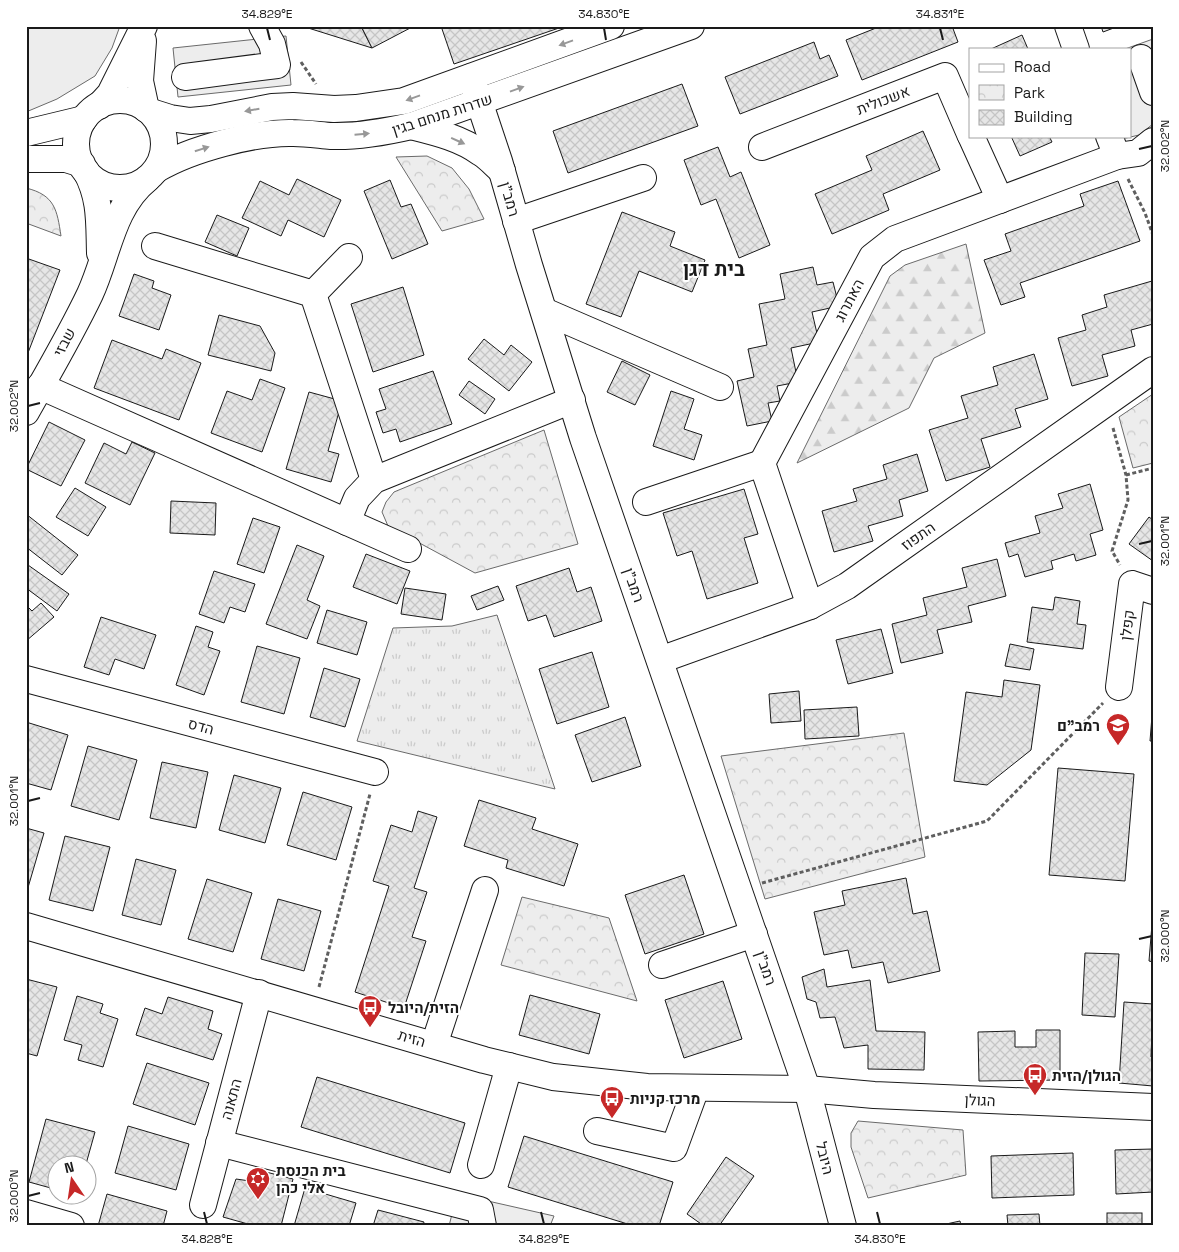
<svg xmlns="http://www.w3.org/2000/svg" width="1179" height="1252" font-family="'Space Grotesk',Heebo,sans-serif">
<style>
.grass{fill:url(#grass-tufts);stroke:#6a6a6a}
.forest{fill:url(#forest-firs);stroke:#6a6a6a}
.park{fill:url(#park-crowns);stroke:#6a6a6a}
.built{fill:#ededed;stroke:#6a6a6a}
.building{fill:url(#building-cross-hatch);stroke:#1a1a1a}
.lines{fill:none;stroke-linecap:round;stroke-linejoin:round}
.minor-casing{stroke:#1a1a1a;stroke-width:28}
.path{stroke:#5f5f5f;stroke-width:3;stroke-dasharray:4 2.5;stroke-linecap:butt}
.minor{stroke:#fff;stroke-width:26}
.oneway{fill:#989898}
.ticks{fill:none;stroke:#1a1a1a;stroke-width:2}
.labels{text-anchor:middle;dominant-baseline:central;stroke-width:4;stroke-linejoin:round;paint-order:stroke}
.street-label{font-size:15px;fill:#1a1a1a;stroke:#fff}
.poi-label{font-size:15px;font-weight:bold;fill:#1a1a1a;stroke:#fff;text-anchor:start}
.district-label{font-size:20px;font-weight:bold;fill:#1a1a1a;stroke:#fff}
.neatline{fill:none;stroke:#1a1a1a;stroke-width:2}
.ticks-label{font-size:12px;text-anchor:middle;fill:#1a1a1a}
</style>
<defs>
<pattern id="grass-tufts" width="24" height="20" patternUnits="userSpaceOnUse" patternTransform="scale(1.25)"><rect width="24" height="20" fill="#ededed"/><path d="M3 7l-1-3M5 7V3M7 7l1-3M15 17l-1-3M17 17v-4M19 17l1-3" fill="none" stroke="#cbcbcb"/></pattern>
<pattern id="forest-firs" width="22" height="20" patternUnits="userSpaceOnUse" patternTransform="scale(1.25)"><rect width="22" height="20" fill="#ededed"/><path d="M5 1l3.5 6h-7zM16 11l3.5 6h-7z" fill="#cbcbcb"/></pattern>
<pattern id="park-crowns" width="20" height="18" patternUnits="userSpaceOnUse" patternTransform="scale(1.25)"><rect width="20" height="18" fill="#ededed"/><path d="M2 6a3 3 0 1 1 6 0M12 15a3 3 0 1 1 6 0" fill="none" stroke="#cbcbcb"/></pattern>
<pattern id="building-cross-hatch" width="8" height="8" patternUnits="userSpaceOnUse" patternTransform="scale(1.25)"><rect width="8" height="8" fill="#e6e6e6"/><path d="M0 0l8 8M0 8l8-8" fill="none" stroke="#c5c5c5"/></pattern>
</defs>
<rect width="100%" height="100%" fill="#fff"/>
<path class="grass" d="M497,615L555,789L357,741L393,628L452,626Z"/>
<path class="forest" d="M966,244L985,333L934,358L909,408L797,463L890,276L905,265Z"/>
<g class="park">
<path d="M427,156L452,168L469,189L484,219L442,231L396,157Z"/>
<path d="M26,188C55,195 57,210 61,236L26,223Z"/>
<path d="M1153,394V463L1133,468L1119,417Z"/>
<path d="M544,430L578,544L475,573L388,526L382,512L386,502L394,492Z"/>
<path d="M904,733L925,857L765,899L721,756Z"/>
<path d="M522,897L609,918L637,1001L501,965Z"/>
<path d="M858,1121L963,1130L966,1175L868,1198L851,1147V1133Z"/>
</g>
<g class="built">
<path d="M26,26H120L112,48L95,76L57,99L26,112Z"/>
<path d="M286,36L291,85L178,97L173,48Z"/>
<path d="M1153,39V124L1139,135L1122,139L1121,136H1130V49H1125Z"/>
<path d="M457,1194L554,1216L550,1226H449Z"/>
</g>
<g class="building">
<path d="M361,26L372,48L305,27L306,26Z"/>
<path d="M361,26H414L372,48Z"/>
<path d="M441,26H559V28L454,64Z"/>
<path d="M881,26H952L958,42L862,80L846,40Z"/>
<path d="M1101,26H1119L1103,32Z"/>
<path d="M1022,35L1028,49H991Z"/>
<path d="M814,42L820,59L829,55L838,76L740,114L725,77Z"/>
<path d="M682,84L698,126L568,173L553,131Z"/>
<path d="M923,131L940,170L883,194L889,210L832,234L815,194L872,170L866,156Z"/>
<path d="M1011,136H1049L1052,142L1020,156Z"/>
<path d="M718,147L730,177L741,172L770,245L739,258L716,199L701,205L684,160Z"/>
<path d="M297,179L341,200L324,237L288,220L281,236L242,218L260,181L289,195Z"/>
<path d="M390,180L401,207L411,204L428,244L392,259L364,191Z"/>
<path d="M1118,181L1140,241L1020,283L1025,297L1001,305L984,260L1011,251L1005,234L1084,206L1080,194Z"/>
<path d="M622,212L675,232L670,246L705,260L692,292L639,271L621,317L586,304Z"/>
<path d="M217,215L249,228L237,256L205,242Z"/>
<path d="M26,258L60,270L26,358Z"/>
<path d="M813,267L817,285L833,282L839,306L812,312L819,342L791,348L798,382L777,386L780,401L768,403L772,421L747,426L737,381L754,377L748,349L767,345L759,304L785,299L780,274Z"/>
<path d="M134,274L154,281L152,288L171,295L159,330L119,316Z"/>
<path d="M1152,281L1153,324L1131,330L1135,346L1102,355L1108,376L1072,386L1058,338L1086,330L1082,315L1107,307L1104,295Z"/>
<path d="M403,287L424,355L373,372L351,304Z"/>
<path d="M219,315L260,326L275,353L271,371L208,355Z"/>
<path d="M484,339L504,355L511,345L532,362L509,391L468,359Z"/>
<path d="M112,340L162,359L166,349L201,363L179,420L94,388Z"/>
<path d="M1034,354L1048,399L1015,409L1021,427L981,439L990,467L946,481L929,430L968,418L961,396L998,385L993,367Z"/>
<path d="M622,361L650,375L635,405L607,392Z"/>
<path d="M433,371L452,424L400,442L396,429L383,433L376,412L386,409L379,389Z"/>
<path d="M260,379L285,388L262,452L211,433L227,391L252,400Z"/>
<path d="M469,381L495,399L485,414L459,395Z"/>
<path d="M671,391L694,399L684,429L702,435L694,460L653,446Z"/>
<path d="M309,392L342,401L328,451L339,454L331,482L286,469Z"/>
<path d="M49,422L85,440L61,486L26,469Z"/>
<path d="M132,442L155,453L130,505L85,483L104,443L126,454Z"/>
<path d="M917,454L928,491L899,500L903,516L868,526L873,541L834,552L822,511L857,501L853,489L887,479L883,465Z"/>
<path d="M1090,484L1103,530L1090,534L1096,555L1076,561L1074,554L1051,561L1053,569L1025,577L1018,554L1009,557L1005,543L1040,533L1035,516L1063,508L1058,494Z"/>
<path d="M75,488L106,507L88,536L56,517Z"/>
<path d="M744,489L758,534L744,538L758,583L707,599L692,551L677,556L663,513Z"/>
<path d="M171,501L216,503L215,535L170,533Z"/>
<path d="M26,514L78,555L62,575L26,547Z"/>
<path d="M1149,517L1153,520V561L1129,544Z"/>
<path d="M253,518L280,527L264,573L237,564Z"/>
<path d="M297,545L324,556L307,600L320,606L307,639L266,624Z"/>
<path d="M366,554L410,571L397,604L353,587Z"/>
<path d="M997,559L1006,596L968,606L972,622L937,630L943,653L901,663L892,624L927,615L923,598L967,587L962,568Z"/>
<path d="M28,565L69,594L57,611L26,588V567Z"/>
<path d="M569,568L577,592L591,587L602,621L554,637L546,615L528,621L516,586Z"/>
<path d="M214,571L255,584L245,612L230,607L224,623L199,614Z"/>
<path d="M498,586L504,600L477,610L471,596Z"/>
<path d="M405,588L446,594L442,620L401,614Z"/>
<path d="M1055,597L1080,601L1077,624L1086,625L1083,649L1027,642L1032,607L1053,610Z"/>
<path d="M41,603L54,617L26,641V605L32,611Z"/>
<path d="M327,610L367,622L357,655L317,643Z"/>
<path d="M101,617L156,635L144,669L115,659L109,675L84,667Z"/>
<path d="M196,626L213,632L208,647L220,651L204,695L176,685Z"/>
<path d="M881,629L893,673L848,684L836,640Z"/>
<path d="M1010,644L1034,649L1030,670L1005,666Z"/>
<path d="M257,646L300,658L284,714L241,702Z"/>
<path d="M592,652L609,707L557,724L539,669Z"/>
<path d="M324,668L360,679L345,727L310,717Z"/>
<path d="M1004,680L1040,685L1031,750L987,785L954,781L966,692L1002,697Z"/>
<path d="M799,691L801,721L771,723L769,694Z"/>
<path d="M1153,703V741H1150Z"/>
<path d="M857,707L859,736L805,739L804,710Z"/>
<path d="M625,717L641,766L592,782L575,735Z"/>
<path d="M26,722L68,735L51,790L26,783Z"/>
<path d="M88,746L137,760L119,820L71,806Z"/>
<path d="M162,762L208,772L196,828L150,818Z"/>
<path d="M1058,768L1134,774L1125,881L1049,875Z"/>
<path d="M234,775L281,788L265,843L219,830Z"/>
<path d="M303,792L352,807L336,860L287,845Z"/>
<path d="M479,800L536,818L532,829L578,844L564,886L506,868L508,860L464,846Z"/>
<path d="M418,811L437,817L414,888L427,892L412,937L426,941L404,1008L355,992L389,886L373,881L391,825L412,832Z"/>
<path d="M26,828L44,833L27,891H26Z"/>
<path d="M65,836L110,847L93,911L49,900Z"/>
<path d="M136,859L176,870L161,925L122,915Z"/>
<path d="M684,875L704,934L645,954L625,895Z"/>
<path d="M906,878L913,914L927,911L940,971L888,983L883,962L852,968L848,950L824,955L814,912L845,905L842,891Z"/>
<path d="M207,879L252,893L233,952L188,939Z"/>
<path d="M278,899L321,911L304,971L261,959Z"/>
<path d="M1152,924H1153V962L1149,961Z"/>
<path d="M1085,953L1119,954L1115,1017L1082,1015Z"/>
<path d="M824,969L827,987L870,980L876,1031L925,1032L924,1070L868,1069V1045L844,1048L835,1017L820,1018L816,1002L807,999L802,977Z"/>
<path d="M26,979L57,987L37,1056L26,1053Z"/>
<path d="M723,981L742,1039L684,1058L665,1000Z"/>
<path d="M530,995L600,1014L589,1054L519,1035Z"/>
<path d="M77,996L103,1004L100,1013L118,1019L103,1067L78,1060L82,1045L64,1040Z"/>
<path d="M168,997L213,1011L208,1029L222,1034L213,1060L136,1035L145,1008L162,1014Z"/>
<path d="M1124,1002L1153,1004L1151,1057H1153V1086L1119,1083Z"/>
<path d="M1036,1030H1060V1080L979,1081L978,1032L1015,1031V1047H1036Z"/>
<path d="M147,1063L209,1083L195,1125L133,1104Z"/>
<path d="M317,1077L465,1123L450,1173L301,1127Z"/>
<path d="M46,1119L95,1132L86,1164H58V1190L29,1182Z"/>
<path d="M128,1126L189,1144L176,1190L115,1173Z"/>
<path d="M524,1136L673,1182L659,1226H634L508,1187Z"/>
<path d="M1153,1149V1192L1116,1194L1115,1150Z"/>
<path d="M1073,1153L1074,1195L992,1198L991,1156Z"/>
<path d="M726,1157L754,1176L719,1226H704L687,1214Z"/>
<path d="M266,1172L293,1179L281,1226H255L223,1217L236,1179L264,1183Z"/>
<path d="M305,1188L356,1203L349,1226H294Z"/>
<path d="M107,1194L167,1211L163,1226H98Z"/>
<path d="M378,1210L424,1222L423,1226H373Z"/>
<rect x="1107" y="1213" width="35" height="13"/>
<path d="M1039,1214L1040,1226H1008L1007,1215Z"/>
<path d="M960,1221L961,1226H937Z"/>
</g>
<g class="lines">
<g class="minor-casing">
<g id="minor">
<path d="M1068,26L1076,49"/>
<path d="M143,41L140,81L146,109"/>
<path d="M1141,58L1153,92"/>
<path d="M185,77L277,65L272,44L262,26"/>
<path d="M471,77L499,161L529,265L583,438L807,1089L843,1226"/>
<circle cx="120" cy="144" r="44"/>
<path d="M99,106L110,94L144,26"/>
<path d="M151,112L170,118L190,121L211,119L272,107L293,106L334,109L356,108L404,101L611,26"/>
<path d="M411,126C435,132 461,138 481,153C489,158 495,165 502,171"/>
<path d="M26,133L84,119"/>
<path d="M971,136L1000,200"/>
<path d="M762,147L945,76L970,134"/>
<path d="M1117,156L1138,153L1153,141"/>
<path d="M26,159H66L82,164"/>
<path d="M157,169C191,149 254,132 293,133C306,133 319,135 331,136C358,137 385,132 411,126L691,26"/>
<path d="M86,171C101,199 99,222 100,253"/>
<path d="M516,221L643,178"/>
<path d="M155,246L313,294L374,480"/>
<path d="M313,294L349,257"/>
<path d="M544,311L720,387"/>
<path d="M40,386L408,549"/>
<path d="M26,412C48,373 71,334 90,294C108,255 112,207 147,179"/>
<path d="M646,502L762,463"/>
<path d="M347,522L357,498L374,480L572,400"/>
<path d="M810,606L762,463L872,257L895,239L1117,156L1109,136"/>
<path d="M660,660L810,606L847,586L1153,370"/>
<path d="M26,679L375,772"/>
<path d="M1119,687L1132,584L1153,591"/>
<path d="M26,926L484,1060L553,1077L647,1087L807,1089L874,1095L1153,1107"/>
<path d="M662,965L754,934"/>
<path d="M434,1045L485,890"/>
<path d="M597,1131L674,1148L696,1088"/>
<path d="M219,1143L480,1210L483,1226"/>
<path d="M481,1165L509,1066"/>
<path d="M203,1205L259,993"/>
<path d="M26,1213L71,1226"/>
</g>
</g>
<g class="path">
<path d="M301,62L316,84"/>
<path d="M1128,179L1145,213L1153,235"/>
<path d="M1113,428L1126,475L1128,500L1112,551L1120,565"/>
<path d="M1126,475L1153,468"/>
<path d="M762,883L987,821L1103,703"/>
<path d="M319,987L370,794"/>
</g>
<use href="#minor" class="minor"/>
</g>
<defs><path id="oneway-solid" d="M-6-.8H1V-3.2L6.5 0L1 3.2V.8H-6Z" transform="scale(1.25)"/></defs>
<g class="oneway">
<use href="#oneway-solid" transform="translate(566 43) rotate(160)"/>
<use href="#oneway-solid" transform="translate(517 89) rotate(-20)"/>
<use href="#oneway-solid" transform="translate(413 98) rotate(160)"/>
<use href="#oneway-solid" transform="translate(252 110) rotate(170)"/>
<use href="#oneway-solid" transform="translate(362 134) rotate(-5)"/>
<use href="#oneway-solid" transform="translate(458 141) rotate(24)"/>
<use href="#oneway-solid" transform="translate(202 149) rotate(-17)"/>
</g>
<path class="ticks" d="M267,28L270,40M604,28L606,40M940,28L943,40M1139,149L1152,146M28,406L40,403M1139,544L1152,541M28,801L40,798M1139,939L1152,936M28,1196L40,1193M204,1212L207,1224M541,1212L544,1224M877,1212L880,1224"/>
<defs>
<g id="school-pin" transform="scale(1.25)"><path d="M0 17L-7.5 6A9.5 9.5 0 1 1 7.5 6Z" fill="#c62828" stroke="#fff"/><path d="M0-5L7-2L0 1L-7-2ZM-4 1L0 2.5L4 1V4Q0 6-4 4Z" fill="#fff"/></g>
<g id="bus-pin" transform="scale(1.25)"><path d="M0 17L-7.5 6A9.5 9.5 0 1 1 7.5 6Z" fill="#c62828" stroke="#fff"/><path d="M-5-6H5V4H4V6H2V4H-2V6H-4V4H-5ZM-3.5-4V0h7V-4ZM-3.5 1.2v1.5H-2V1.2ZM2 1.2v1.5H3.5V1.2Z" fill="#fff"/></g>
<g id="synagogue-pin" transform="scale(1.25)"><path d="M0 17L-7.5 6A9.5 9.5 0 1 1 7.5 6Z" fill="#c62828" stroke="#fff"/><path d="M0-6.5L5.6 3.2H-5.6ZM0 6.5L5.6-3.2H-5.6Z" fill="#fff"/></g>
</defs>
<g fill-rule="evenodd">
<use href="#school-pin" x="1118" y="725"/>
<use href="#bus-pin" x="370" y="1007"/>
<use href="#bus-pin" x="1035" y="1075"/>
<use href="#bus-pin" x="612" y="1098"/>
<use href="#synagogue-pin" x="258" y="1179"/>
</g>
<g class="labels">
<g class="street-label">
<text transform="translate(883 100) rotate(-21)">אשכולית</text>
<text transform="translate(442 114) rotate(-18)">שדרות מנחם בגין</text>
<text transform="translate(510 199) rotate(74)">רמב"ן</text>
<text transform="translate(849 300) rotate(-62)">האתרוג</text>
<text transform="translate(64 342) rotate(-62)">שבזי</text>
<text transform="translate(918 536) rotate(-35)">התפוז</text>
<text transform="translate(634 585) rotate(71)">רמב"ן</text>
<text transform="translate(1127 625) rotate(-83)">קפלן</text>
<text transform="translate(201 726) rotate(15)">הדס</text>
<text transform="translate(766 968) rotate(71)">רמב"ן</text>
<text transform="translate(412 1038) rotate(17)">הזית</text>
<text transform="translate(231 1099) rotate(-75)">התאנה</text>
<text transform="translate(980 1100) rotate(3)">הגולן</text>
<text transform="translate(825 1158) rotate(76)">היובל</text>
</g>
<g class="poi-label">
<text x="1100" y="725" text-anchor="end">רמב"ם</text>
<text x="388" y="1007">הזית/היובל</text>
<text x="1052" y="1075">הגולן/הזית</text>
<text x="630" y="1098">מרכז קניות</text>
<text x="276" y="1170">בית הכנסת<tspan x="276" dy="17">אלי כהן</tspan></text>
</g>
<g class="district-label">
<text x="714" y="269">בית דגן</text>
</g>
</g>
<rect width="1179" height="1252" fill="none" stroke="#ffffff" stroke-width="55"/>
<rect x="969" y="48" width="162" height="90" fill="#ffffff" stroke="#a3a3a3"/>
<rect x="979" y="64" width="25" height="8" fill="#ffffff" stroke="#a3a3a3"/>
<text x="1014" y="72" font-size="15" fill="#1a1a1a">Road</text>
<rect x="979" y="85" width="25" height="15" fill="url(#park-crowns)" stroke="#a3a3a3"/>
<text x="1014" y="98" font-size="15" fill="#1a1a1a">Park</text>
<rect x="979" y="110" width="25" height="15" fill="url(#building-cross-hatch)" stroke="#a3a3a3"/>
<text x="1014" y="122" font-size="15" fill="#1a1a1a">Building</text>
<g transform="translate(72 1180) rotate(347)"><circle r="24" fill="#ffffff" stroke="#a3a3a3"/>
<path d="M0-4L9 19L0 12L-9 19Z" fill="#c62828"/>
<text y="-8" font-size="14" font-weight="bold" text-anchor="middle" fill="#1a1a1a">N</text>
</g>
<rect x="28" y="28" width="1124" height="1196" class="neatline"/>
<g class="ticks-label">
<text x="267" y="18">34.829°E</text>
<text x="604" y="18">34.830°E</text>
<text x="940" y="18">34.831°E</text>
<text transform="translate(1165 146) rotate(-90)" y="4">32.002°N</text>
<text transform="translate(14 406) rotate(-90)" y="4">32.002°N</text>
<text transform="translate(1165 541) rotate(-90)" y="4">32.001°N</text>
<text transform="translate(14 801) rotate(-90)" y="4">32.001°N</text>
<text transform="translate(1165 936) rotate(-90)" y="4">32.000°N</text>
<text transform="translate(14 1196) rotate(-90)" y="4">32.000°N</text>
<text x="207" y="1243">34.828°E</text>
<text x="544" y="1243">34.829°E</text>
<text x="880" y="1243">34.830°E</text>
</g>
</svg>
